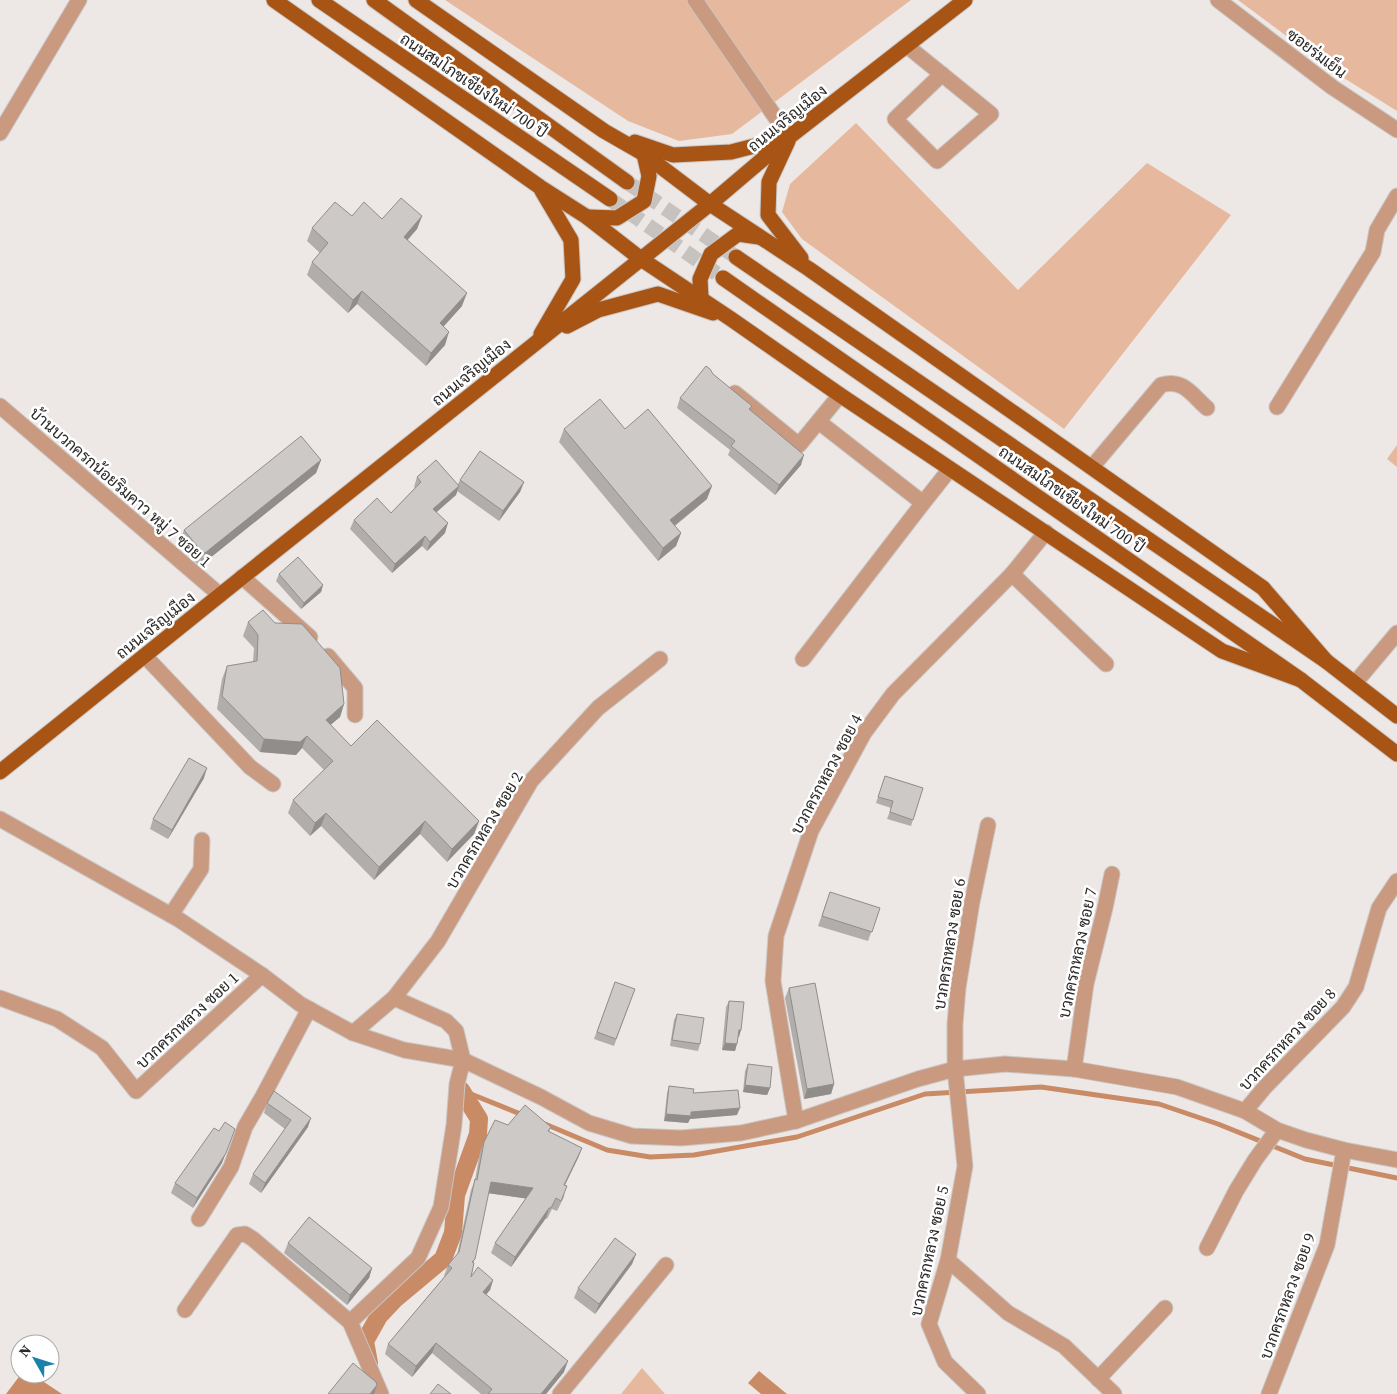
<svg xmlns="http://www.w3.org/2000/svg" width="1397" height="1394" font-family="'Source Serif 4',Sarabun,serif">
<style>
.green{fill:#e6b99f}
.water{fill:#c98b66}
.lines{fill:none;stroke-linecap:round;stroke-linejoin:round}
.stream{stroke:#c98b66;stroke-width:5}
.canal{stroke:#c98b66;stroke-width:18}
.major-tunnel{stroke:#c6c2c0;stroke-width:15;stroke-dasharray:15 8;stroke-linecap:butt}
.minor-casing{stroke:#cac6c4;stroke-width:17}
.major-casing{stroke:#cac6c4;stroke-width:17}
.minor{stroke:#c99a7f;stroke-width:15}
.major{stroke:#a75415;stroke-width:15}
.wall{fill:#b0adaa}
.shaded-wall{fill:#908d8b}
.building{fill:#cdc9c6;stroke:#908d8b}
.labels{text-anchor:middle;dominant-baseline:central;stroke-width:5;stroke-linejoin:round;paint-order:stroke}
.street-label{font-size:16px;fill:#2b2928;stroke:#fff}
</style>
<rect width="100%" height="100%" fill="#ede8e6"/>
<g class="green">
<path d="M445,0H911L732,134L679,141L628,121Z"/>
<path d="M1238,0H1397V111L1339,75Z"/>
<path d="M856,123L1018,290L1147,163L1231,215L1064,429L802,239L782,212L790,184Z"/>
<path d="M1397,445V467L1387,459Z"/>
<path d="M642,1368L665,1394H621Z"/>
</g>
<g class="water">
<path d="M759,1371L787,1394H761L748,1383Z"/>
<path d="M21,1374H32L62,1394H6Z"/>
</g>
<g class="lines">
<g class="stream">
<path d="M461,1090L523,1115"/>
<path d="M545,1124L607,1150L650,1157L694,1155L797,1137L925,1094L1041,1087L1159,1104L1218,1124L1305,1159L1397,1178"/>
</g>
<path class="canal" d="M369,1363L365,1341L379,1316L395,1299L443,1259L453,1233L456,1195L478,1134L479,1119L461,1090"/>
<g class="major-tunnel">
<path d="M627,182L736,257"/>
<path d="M610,199L723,278"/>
</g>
<g class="minor-casing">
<g id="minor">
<path d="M695,0L789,137"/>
<path d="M1218,0L1332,87L1397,130"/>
<path d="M907,46L991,114L937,161L895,119L942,74"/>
<path d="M0,133L79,0"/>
<path d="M735,393L799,445L840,395"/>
<path d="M0,406L220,595"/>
<path d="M1277,407L1373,252L1377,230L1397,196"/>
<path d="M1092,467L1161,385C1183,378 1192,395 1207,408"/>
<path d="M923,503L950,469"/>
<path d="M1012,574L1106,664"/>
<path d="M242,577L310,637"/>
<path d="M145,656L250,767L273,784"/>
<path d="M328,656L355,688V715"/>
<path d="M803,659L923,503L819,422"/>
<path d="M1355,683L1397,633"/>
<path d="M0,819L178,919L262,975L300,1004L353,1033L404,1050L463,1060L541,1097L589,1123L632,1136L681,1138L741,1133L796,1121L918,1079L955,1069L1005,1064L1074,1069L1177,1087L1245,1111L1277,1130L1306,1140L1344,1150L1397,1160"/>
<path d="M171,915L201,869L202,840"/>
<path d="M0,998L57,1019L102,1048L136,1091L262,975"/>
<path d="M353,1033L394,998L438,941L531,781L598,708L660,659"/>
<path d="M1074,1069L1086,984L1105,908L1112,874"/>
<path d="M1245,1111L1265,1087L1343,1007L1356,987L1379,908L1397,881"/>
<path d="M796,1121L773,981L776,936L811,831L864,733L893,694L1012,574L1046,532"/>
<path d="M199,1219L231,1167L245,1127L263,1096L309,1009"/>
<path d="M1207,1248L1236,1191L1255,1160L1277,1130"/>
<path d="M948,1260L1008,1313L1064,1346L1114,1394"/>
<path d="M185,1310L237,1235L245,1234L253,1239L350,1322L381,1394"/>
<path d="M350,1322L418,1258L441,1207L454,1125L457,1084L463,1060L456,1031L446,1021L394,998"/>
<path d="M1098,1379L1165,1308"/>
<path d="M560,1394L666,1265"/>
<path d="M978,1394L945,1362L929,1324L948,1260L965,1166L955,1069V1024L958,988L972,902L988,825"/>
<path d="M1269,1394L1327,1245L1344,1150"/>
</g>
</g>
<g class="major-casing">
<g id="major">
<path d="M274,0L540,187L587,217L641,259L731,319L840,395L1222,651L1301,680"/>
<path d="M319,0L610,199"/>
<path d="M374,0L627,182"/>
<path d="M416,0L604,131L644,154L710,204L809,269L1263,588L1326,661"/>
<path d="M788,141L769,182L768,215L801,258"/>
<path d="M635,142L673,155L731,152L785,138"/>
<path d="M587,217L617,218L644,201L649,176L644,154"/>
<path d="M736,257L1326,661L1397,716"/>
<path d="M723,278L1301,680L1397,754"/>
<path d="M701,298L700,279L711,254L738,234L759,237"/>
<path d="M567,326L598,310L658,294L713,313"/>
<path d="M541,334L573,279L571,240L542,191"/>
<path d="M0,772L220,595L710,204L789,137L965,0"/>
</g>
</g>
<use href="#minor" class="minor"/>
<use href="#major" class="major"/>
</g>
<g class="wall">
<path d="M352,216L382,219L422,216L417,229L407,240L462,306L443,327L445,345L426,366L357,304L348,313L307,275L312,262L320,253L307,241L312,228Z"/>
<path d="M713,374L750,410L801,465L775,495L728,455L730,450L677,408L680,398Z"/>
<path d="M564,429L707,499L675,526L681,533L676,546L658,561L559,442Z"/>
<path d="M321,460L316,473L200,566L192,559L179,543L184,530Z"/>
<path d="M417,477L458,484L460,480L524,482L520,492L499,521L457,491L456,495L436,512L445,533L427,551L422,546L392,573L350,529L354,520L391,513L415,488L414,487Z"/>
<path d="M279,574L323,585L321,592L301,609L276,581Z"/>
<path d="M248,622L344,704L340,717L330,725L351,746L479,821L474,834L447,862L420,834L374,880L321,826L310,836L288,813L293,800L324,770L302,748L296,755L260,752L217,709L222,679L227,666L253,662L254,648L243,636Z"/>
<path d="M885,776L923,788L911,826L887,819L891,808L876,803Z"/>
<path d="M204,778L168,839L150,829L153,819Z"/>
<path d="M830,892L880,908L868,941L818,926Z"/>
<path d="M615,982L635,989L614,1046L594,1039Z"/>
<path d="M789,988L834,1084L831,1094L804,1099L785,998Z"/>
<path d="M729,1001L739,1037H738L735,1051L722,1050L726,1007Z"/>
<path d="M677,1014L700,1044L698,1051L670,1046L674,1020Z"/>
<path d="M748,1064L770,1088L767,1095L743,1092L745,1071Z"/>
<path d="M669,1086L693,1093L737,1115L690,1119L688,1123L664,1121L667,1093Z"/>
<path d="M267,1103L308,1127L261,1193L249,1184L253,1174L285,1129L264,1113Z"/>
<path d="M508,1125L551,1127L549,1132L582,1148L578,1158L565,1185L564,1197L557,1211L552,1209L547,1219L546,1218L511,1267L491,1253L495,1243L526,1198L488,1193L471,1277L493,1280L490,1290L486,1294L564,1372L546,1394H481L432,1353L412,1377L385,1354L388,1344L445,1276H444L448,1265L457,1255L471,1190L475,1180L480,1152L484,1142Z"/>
<path d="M219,1131L222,1163L193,1208L171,1193L175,1183Z"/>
<path d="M288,1243L372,1268L369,1278L347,1305L284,1253Z"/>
<path d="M636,1254L632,1264L595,1314L574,1298L578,1288Z"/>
</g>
<g class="shaded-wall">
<path d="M422,216L417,229L399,250L404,237Z"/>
<path d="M362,291L357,304L348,313L353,300Z"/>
<path d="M467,293L462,306L435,336L440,323Z"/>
<path d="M449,332L445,345L426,366L431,353Z"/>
<path d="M804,455L801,465L775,495L779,485Z"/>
<path d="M321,460L316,473L200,566L205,553Z"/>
<path d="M524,482L520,492L499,521L503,511Z"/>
<path d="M459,486L456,495L430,518L433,509Z"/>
<path d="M712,486L707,499L665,533L670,520Z"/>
<path d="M448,523L445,533L427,551L430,542Z"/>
<path d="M681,533L676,546L658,561L663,548Z"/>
<path d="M425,536L422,546L392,573L395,564Z"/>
<path d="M323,585L321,592L301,609L304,603Z"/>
<path d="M344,704L340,717L321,733L326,720Z"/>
<path d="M307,736L302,748L296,755L260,752L264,739Z"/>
<path d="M207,768L204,778L168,839L172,830Z"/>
<path d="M326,813L321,826L310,836L315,823Z"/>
<path d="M425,821L420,834L374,880L379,867Z"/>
<path d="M479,821L474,834L447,862L452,849Z"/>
<path d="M739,1030H741L739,1037H736Z"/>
<path d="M725,1043L737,1044L735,1051L722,1050Z"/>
<path d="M834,1084L831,1094L804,1099L807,1089Z"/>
<path d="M745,1085L770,1088L767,1095L743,1092Z"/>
<path d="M740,1108L737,1115L690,1119L688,1123L664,1121L666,1114Z"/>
<path d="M311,1118L308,1127L261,1193L265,1183Z"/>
<path d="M582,1148L578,1158L560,1195L564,1185Z"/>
<path d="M226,1153L222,1163L193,1208L197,1198Z"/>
<path d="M491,1182L533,1188L529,1199L487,1193Z"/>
<path d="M549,1208L546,1218L511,1267L515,1257Z"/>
<path d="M636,1254L632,1264L595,1314L599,1304Z"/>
<path d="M372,1268L369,1278L347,1305L350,1295Z"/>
<path d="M493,1280L490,1290L480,1302L483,1292Z"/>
<path d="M436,1343L432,1353L412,1377L416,1366Z"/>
<path d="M568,1361L564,1372L546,1394H541Z"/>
<path d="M377,1385L374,1394H370Z"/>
</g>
<g class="building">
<path d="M401,198L422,216L404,237L467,293L440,323L449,332L431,353L362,291L353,300L312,262L328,243L312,228L335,202L352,216L364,202L382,219Z"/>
<path d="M706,366L710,369L713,374L752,406L749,409L804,455L779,485L731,446L735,441L680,398Z"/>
<path d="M600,399L625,429L648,409L712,486L670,520L681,533L663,548L564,429Z"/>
<path d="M301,436L321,460L205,553L197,546L184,530Z"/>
<path d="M480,451L524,482L503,511L460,480Z"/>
<path d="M436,460L459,486L433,509L448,523L430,542L425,536L395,564L354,520L377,498L391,513L421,482L417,477Z"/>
<path d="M298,557L323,585L304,603L279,574Z"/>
<path d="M263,610L275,623L302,624L340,668L344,704L326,720L351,746L377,720L479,821L452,849L425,821L379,867L326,813L315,823L293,800L333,761L307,736L300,742L264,739L222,696L227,666L257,661L258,635L248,622Z"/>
<path d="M189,758L207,768L172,830L153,819Z"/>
<path d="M885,776L923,788L913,820L890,812L893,801L878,797Z"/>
<path d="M830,892L880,908L872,932L822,916Z"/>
<path d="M615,982L635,989L616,1039L597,1032Z"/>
<path d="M815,983L834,1084L807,1089L789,988Z"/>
<path d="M729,1001L744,1002L741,1030H739L737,1044L725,1043Z"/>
<path d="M677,1014L704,1018L700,1044L672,1040Z"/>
<path d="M748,1064L772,1067L770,1088L745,1085Z"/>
<path d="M669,1086L694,1089L693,1093L738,1090L740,1108L691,1112V1116L666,1114Z"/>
<path d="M274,1091L311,1118L265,1183L253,1174L291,1120L267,1103Z"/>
<path d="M525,1105L551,1127L548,1131L582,1148L564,1185L567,1186L561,1201L556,1198L551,1208H549L515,1257L495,1243L533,1188L491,1182L475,1259L472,1262L474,1263L471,1277L478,1267L493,1280L483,1292L568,1361L541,1394H488L492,1389L436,1343L416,1366L388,1344L452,1268L448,1265L459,1252L475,1179L477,1180L484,1142L495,1120L508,1125Z"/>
<path d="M225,1122L235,1129L226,1153L197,1198L175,1183L214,1128L219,1131Z"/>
<path d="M309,1217L372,1268L350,1295L288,1243Z"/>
<path d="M615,1238L636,1254L599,1304L578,1288Z"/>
<path d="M353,1363L376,1382L377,1385L370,1394H328Z"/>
<path d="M438,1384L451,1394H430Z"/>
</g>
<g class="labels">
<g class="street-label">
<text transform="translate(1317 53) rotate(37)">ซอยร่มเย็น</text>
<text transform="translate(474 85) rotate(34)">ถนนสมโภชเชียงใหม่ 700 ปี</text>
<text transform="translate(787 118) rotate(-39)">ถนนเจริญเมือง</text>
<text transform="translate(471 372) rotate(-39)">ถนนเจริญเมือง</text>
<text transform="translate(121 487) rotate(41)">บ้านบวกครกน้อยริมคาว หมู่ 7 ซอย 1</text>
<text transform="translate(1072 499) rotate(35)">ถนนสมโภชเชียงใหม่ 700 ปี</text>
<text transform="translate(155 625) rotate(-39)">ถนนเจริญเมือง</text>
<text transform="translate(826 774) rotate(-62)">บวกครกหลวง ซอย 4</text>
<text transform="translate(484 830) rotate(-59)">บวกครกหลวง ซอย 2</text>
<text transform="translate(949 944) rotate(-81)">บวกครกหลวง ซอย 6</text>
<text transform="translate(1077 953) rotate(-78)">บวกครกหลวง ซอย 7</text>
<text transform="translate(187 1020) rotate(-43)">บวกครกหลวง ซอย 1</text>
<text transform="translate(1287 1039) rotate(-47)">บวกครกหลวง ซอย 8</text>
<text transform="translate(929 1251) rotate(-78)">บวกครกหลวง ซอย 5</text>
<text transform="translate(1287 1296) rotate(-70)">บวกครกหลวง ซอย 9</text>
</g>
</g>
<g transform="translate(35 1359) rotate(309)"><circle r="24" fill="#ffffff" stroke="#aaa9a9"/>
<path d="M0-4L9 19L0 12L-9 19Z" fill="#1b81ab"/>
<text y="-8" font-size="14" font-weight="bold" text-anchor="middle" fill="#2b2928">N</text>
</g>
</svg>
